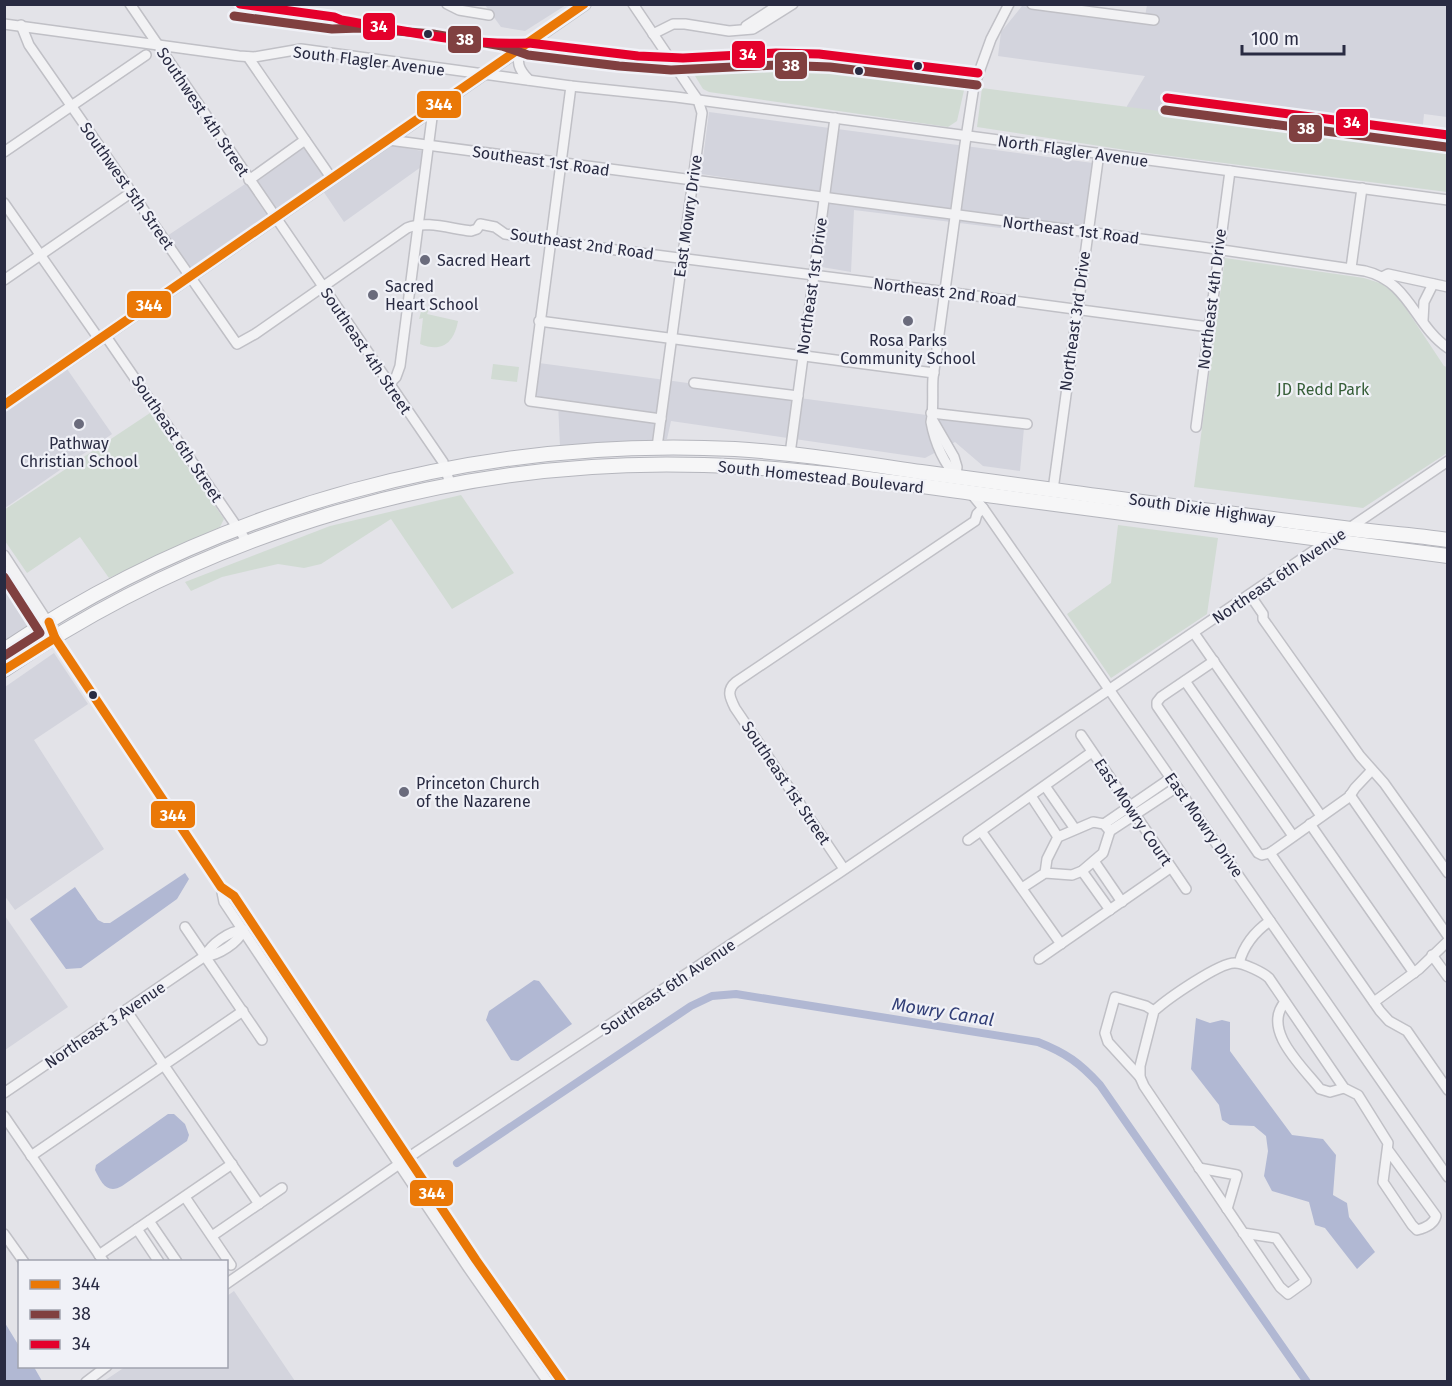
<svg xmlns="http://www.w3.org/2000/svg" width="1452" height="1386" font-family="'Fira Sans',sans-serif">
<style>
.built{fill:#d3d4dd}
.green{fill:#d1dbd3}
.water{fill:#b1b8d3}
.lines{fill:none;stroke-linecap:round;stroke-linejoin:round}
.canal{stroke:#b1b8d3;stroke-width:8}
.minor-casing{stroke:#c0c0c6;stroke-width:12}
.major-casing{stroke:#bfc0c6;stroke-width:14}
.highway-casing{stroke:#b5b6bd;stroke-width:16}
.minor{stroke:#f2f2f4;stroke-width:9}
.major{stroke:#f6f6f7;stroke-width:10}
.highway{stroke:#f6f6f7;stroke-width:14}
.bus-1-casing{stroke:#f0f1f7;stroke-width:14}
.bus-2-casing{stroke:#f0f1f7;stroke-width:14}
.bus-3-casing{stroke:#f0f1f7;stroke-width:14}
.bus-1{stroke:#ea7807;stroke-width:9}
.bus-2{stroke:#804040;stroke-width:9}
.bus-3{stroke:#e4002b;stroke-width:9}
.bus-dot{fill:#292b42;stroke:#f0f1f7;stroke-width:2}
.poi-dot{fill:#6a6b7c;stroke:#f0f1f7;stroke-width:2}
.labels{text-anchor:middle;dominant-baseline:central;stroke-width:4.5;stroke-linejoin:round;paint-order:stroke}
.street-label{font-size:16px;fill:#292b42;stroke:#f0f1f7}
.poi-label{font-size:16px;fill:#292b42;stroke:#f0f1f7;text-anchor:start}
.park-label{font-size:16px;fill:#365e38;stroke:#f0f1f7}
.water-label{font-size:18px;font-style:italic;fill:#323f77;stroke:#f0f1f7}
.line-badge{stroke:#f0f1f7;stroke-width:2}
.badge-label{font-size:16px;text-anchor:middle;font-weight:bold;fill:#fff}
</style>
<rect width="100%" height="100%" fill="#e3e3e8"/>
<g class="built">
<path d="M485,5H566L525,31L501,27Z"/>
<path d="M1147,5H1447V117L1424,114L1421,145L1120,149L1127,106L1145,76L998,56L1001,32L1022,6L1144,22Z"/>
<path d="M709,112L1093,163L1082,238L854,210L851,272L810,265L820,192L701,174Z"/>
<path d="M310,141L336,180L392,145L422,151L421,167L344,222L317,182L190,268L167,236Z"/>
<path d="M539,363L1024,428L1020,471L983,466L955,442L925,458L671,421L667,439L560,447L558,402L534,399Z"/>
<path d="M65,366L112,434L5,508L4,404Z"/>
<path d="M4,579L35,622L5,642Z"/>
<path d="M54,653L88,704L34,740L104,849L15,910L4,895L5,687Z"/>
<path d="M5,916L68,1007L5,1050H4Z"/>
<path d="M234,1291L295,1381H104L125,1367L226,1366L227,1296Z"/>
</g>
<g class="green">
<path d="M781,67L798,68L965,86L957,121L948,127L709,92L703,89L692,71Z"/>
<path d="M982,88L1447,148V192L1132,151L977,127Z"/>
<path d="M1225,258L1364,278L1383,284L1399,298L1444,366L1447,367V453L1363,508L1194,487Z"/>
<path d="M422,308L429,309L427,314L458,321C454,343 442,353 420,344L423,318L419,319Z"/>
<path d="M493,364L519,367L517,382L491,379Z"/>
<path d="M150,413L224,519L220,527L109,578L80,537L27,573L5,541L4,510Z"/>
<path d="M461,495L514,573L452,609L391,519L321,564L304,568L278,564L222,577L191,591L185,582L330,526Z"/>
<path d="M1118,525L1218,538L1207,614L1111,678L1067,614L1111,583Z"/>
</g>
<g class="water">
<path d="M185,873L189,879L177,899L81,968L66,969L30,919L75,887L98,920L104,923H110Z"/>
<path d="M534,980L539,981L572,1024L518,1061L511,1060L486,1020L489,1011Z"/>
<path d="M1196,1018L1210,1023L1222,1020L1230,1022V1051L1292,1135L1323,1139L1336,1155L1333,1195L1347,1203L1349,1217L1375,1252L1357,1269L1325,1228L1315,1225L1309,1202L1272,1191L1264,1176L1268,1151L1266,1136L1254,1126L1230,1125L1222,1120L1219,1105L1191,1069Z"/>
<path d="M168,1114H174L185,1124L189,1135L187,1141L122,1186C107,1195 101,1182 95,1170L96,1165Z"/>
<path d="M5,1323L19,1346L20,1366L34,1367L42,1381H5Z"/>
</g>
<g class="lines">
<path class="canal" d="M457,1163L691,1006L712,996L736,994L1038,1042C1066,1053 1080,1063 1100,1085L1307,1382"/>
<g class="minor-casing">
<g id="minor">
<path d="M130,4L443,462L451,486"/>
<path d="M447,4L459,10L489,15"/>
<path d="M633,4L691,90L698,100L702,113L657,447"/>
<path d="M1032,4L1154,20"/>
<path d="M4,24L239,56L254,57L301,49L571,86L676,97L1448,200"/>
<path d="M21,25L29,45L237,344L255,334L407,228C426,220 451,229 471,231L477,229L480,224L495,227L505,234L616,250L939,291L1209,327"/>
<path d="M746,26L780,4"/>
<path d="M653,34L673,24H685L729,31L753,29L793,4"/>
<path d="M521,48C516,62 518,69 529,80"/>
<path d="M248,57L332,179"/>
<path d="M571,86L530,401L661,419"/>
<path d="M389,140L1202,247L1365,271C1409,281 1415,326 1448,348"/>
<path d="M4,152L146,55"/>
<path d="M249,180L305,140"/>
<path d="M4,203L99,339"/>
<path d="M1351,268L1362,188"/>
<path d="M1382,277L1388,274L1448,287"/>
<path d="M4,280L132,192"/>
<path d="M1423,320L1424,302L1433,284"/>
<path d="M539,321L934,373"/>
<path d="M105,335L248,543"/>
<path d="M694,383L798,396"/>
<path d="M389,384L396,377L400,366L433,110"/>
<path d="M931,413L1027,424"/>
<path d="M932,419L954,457L957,467L956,476"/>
<path d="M1196,427L1230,171"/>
<path d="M790,454L835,118"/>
<path d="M958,479C943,462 935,444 931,422C934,410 932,391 933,378L965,144L974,86L991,39L1009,4"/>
<path d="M1053,490L1099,153"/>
<path d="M969,491L983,508L1448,1177"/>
<path d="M1348,529L1448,461"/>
<path d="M4,555L51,627"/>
<path d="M4,570L42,626L55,638L221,887L234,896L476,1260L562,1382"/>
<path d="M1250,595L1263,614V619L1360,756L1384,783L1448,873"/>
<path d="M1194,633L1321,816"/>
<path d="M1214,661L1161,697L1157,702V706L1258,853L1262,855L1270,853L1349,797L1355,788L1372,770"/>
<path d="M1185,681L1293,836"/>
<path d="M1081,735L1186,889"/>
<path d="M1045,786L1075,829"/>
<path d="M1350,795L1448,936"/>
<path d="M1031,796L1058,837"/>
<path d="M1104,824L1171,778"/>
<path d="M1310,824L1414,973"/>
<path d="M981,831L1061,944"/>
<path d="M1110,831L1177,787"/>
<path d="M968,840L1092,752"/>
<path d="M1270,853L1380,1011L1389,1021L1407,1031L1448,1090"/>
<path d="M1094,861L1122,902"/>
<path d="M844,869L735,708C730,698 726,690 736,682L975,521L977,514L983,508"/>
<path d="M1082,871L1110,910"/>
<path d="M221,887L224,902L469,1269L548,1382"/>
<path d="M1022,888L1045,873L1072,875L1082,871L1103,853L1110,831L1104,824L1093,822L1058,837L1047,859L1045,873"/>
<path d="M185,927L262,1040"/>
<path d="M1432,955L1448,977"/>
<path d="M205,956C218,956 239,942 243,930"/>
<path d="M1039,959L1170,868"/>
<path d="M1239,963C1244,945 1254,932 1270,921"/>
<path d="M1285,1002C1261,1030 1303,1067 1320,1089L1330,1092L1344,1088"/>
<path d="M1374,1002L1419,969L1448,941"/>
<path d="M126,1010L259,1204"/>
<path d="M1140,1077L1108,1042L1105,1033L1115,997L1146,1006L1154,1011"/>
<path d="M4,1093L205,956C211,944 229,931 243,930"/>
<path d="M4,1116L104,1262"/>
<path d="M31,1156L243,1011"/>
<path d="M1199,1168L1237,1175L1227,1209"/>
<path d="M185,1197L231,1265"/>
<path d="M149,1221L177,1262"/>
<path d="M137,1229L159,1262"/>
<path d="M1243,1233L1276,1238L1306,1281L1288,1294L1280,1287L1144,1086L1140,1077V1066L1154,1011C1167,999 1220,962 1235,963C1244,963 1264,973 1269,978L1344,1088L1358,1095L1388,1143L1383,1182L1412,1225L1417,1230C1425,1228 1434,1224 1436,1216L1388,1150"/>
<path d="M4,1234L24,1262"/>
<path d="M212,1236L282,1188"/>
<path d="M99,1255L232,1164"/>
<path d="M226,1284L418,1151L839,873L1331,539"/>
<path d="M86,1382L107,1366"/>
</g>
</g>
<g class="major-casing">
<path id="major" d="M4,405L585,4"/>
</g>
<g class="highway-casing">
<g id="highway">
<path d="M4,650C218,506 478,436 735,449C797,453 859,463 921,472C965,478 1010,484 1054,490C1153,504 1252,516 1351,529C1383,533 1415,535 1448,540"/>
<path d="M4,670C208,530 458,457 704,465C814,468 923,487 1032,501C1170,519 1309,538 1448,556"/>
</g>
</g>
<use href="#minor" class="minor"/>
<use href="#major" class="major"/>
<use href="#highway" class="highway"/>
<g class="bus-1-casing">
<g id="bus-1">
<path d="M4,405L584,4"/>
<path d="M49,622L55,638L221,887L234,896L476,1260L562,1382"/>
<path d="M4,670L55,638"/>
</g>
</g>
<g class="bus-2-casing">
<g id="bus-2">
<path d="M234,16L332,29L360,28L433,34L502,46L528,55L619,66L671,70L776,65L830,67L977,85"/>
<path d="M1165,110L1446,147"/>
<path d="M4,577L40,633L4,656"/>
</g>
</g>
<g class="bus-3-casing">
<g id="bus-3">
<path d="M240,4L334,17L341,20C402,30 467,46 529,43L638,56L683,58L776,53L819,54L978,73"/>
<path d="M1167,98L1448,135"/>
</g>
</g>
<use href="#bus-1" class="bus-1"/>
<use href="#bus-2" class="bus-2"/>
<use href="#bus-3" class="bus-3"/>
</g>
<g class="bus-dot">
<circle cx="428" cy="34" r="5"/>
<circle cx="918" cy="66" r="5"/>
<circle cx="859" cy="71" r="5"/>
<circle cx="93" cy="695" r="5"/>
</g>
<g class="poi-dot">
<circle cx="425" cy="260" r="6"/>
<circle cx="373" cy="295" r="6"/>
<circle cx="908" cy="321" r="6"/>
<circle cx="79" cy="424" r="6"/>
<circle cx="404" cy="792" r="6"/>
</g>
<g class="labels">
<g class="street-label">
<text transform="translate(369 61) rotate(7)">South Flagler Avenue</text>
<text transform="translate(203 112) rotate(56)">Southwest 4th Street</text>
<text transform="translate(1073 151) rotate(8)">North Flagler Avenue</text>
<text transform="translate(541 161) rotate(8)">Southeast 1st Road</text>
<text transform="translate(127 186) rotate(55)">Southwest 5th Street</text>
<text transform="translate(688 216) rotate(-82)">East Mowry Drive</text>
<text transform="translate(1071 230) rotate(7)">Northeast 1st Road</text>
<text transform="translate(582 244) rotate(8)">Southeast 2nd Road</text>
<text transform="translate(812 286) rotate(-82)">Northeast 1st Drive</text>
<text transform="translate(945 292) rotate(7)">Northeast 2nd Road</text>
<text transform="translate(1212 299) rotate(-83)">Northeast 4th Drive</text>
<text transform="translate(1075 321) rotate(-82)">Northeast 3rd Drive</text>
<text transform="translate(366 351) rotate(56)">Southeast 4th Street</text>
<text transform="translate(177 439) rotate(56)">Southeast 6th Street</text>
<text transform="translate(821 477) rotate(6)">South Homestead Boulevard</text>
<text transform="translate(1202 509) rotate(8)">South Dixie Highway</text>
<text transform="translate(1279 576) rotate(-34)">Northeast 6th Avenue</text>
<text transform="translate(786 783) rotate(56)">Southeast 1st Street</text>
<text transform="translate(1133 812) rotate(56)">East Mowry Court</text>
<text transform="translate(1204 825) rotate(55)">East Mowry Drive</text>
<text transform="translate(668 987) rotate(-34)">Southeast 6th Avenue</text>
<text transform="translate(105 1025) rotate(-34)">Northeast 3 Avenue</text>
</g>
<g class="poi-label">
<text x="437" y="260">Sacred Heart</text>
<text x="385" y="286">Sacred<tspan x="385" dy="18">Heart School</tspan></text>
<text x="908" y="340" text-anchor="middle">Rosa Parks<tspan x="908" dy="18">Community School</tspan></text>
<text x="79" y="443" text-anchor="middle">Pathway<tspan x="79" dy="18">Christian School</tspan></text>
<text x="416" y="783">Princeton Church<tspan x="416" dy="18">of the Nazarene</tspan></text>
</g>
<g class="park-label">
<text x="1323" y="389">JD Redd Park</text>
</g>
<g class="water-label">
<text transform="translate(943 1012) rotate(9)">Mowry Canal</text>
</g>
</g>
<g class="line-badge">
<rect x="362" y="12" width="34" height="29" rx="6" fill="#e4002b"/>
<rect x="447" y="25" width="35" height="29" rx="6" fill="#804040"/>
<rect x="731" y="40" width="35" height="29" rx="6" fill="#e4002b"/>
<rect x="774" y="51" width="34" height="29" rx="6" fill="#804040"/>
<rect x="416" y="90" width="46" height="29" rx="6" fill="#ea7807"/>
<rect x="1335" y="108" width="34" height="29" rx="6" fill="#e4002b"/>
<rect x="1288" y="114" width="35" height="29" rx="6" fill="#804040"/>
<rect x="126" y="290" width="46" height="29" rx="6" fill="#ea7807"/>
<rect x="150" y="800" width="46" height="29" rx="6" fill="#ea7807"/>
<rect x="409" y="1179" width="45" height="28" rx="6" fill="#ea7807"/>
</g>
<g class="badge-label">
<text x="379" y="32">34</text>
<text x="465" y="45">38</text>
<text x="748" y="60">34</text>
<text x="791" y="71">38</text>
<text x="439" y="110">344</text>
<text x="1352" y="128">34</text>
<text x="1306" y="134">38</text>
<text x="149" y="311">344</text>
<text x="173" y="821">344</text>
<text x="432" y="1199">344</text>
</g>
<rect width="1452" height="1386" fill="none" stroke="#292b42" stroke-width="12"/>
<rect x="18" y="1260" width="210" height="108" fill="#f0f1f7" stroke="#a0a2af" stroke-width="1.5"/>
<rect x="30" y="1280" width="30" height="9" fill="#ea7807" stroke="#a0a2af" stroke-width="1.5"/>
<text x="72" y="1290" font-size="18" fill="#292b42">344</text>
<rect x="30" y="1310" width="30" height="9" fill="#804040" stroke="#a0a2af" stroke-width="1.5"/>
<text x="72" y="1320" font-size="18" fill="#292b42">38</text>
<rect x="30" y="1340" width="30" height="9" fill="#e4002b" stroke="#a0a2af" stroke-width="1.5"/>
<text x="72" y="1350" font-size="18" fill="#292b42">34</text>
<path d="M1242 45v9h102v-9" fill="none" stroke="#292b42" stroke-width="3"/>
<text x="1251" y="45" font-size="18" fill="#292b42" stroke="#f0f1f7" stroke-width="4.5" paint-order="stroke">100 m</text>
</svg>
